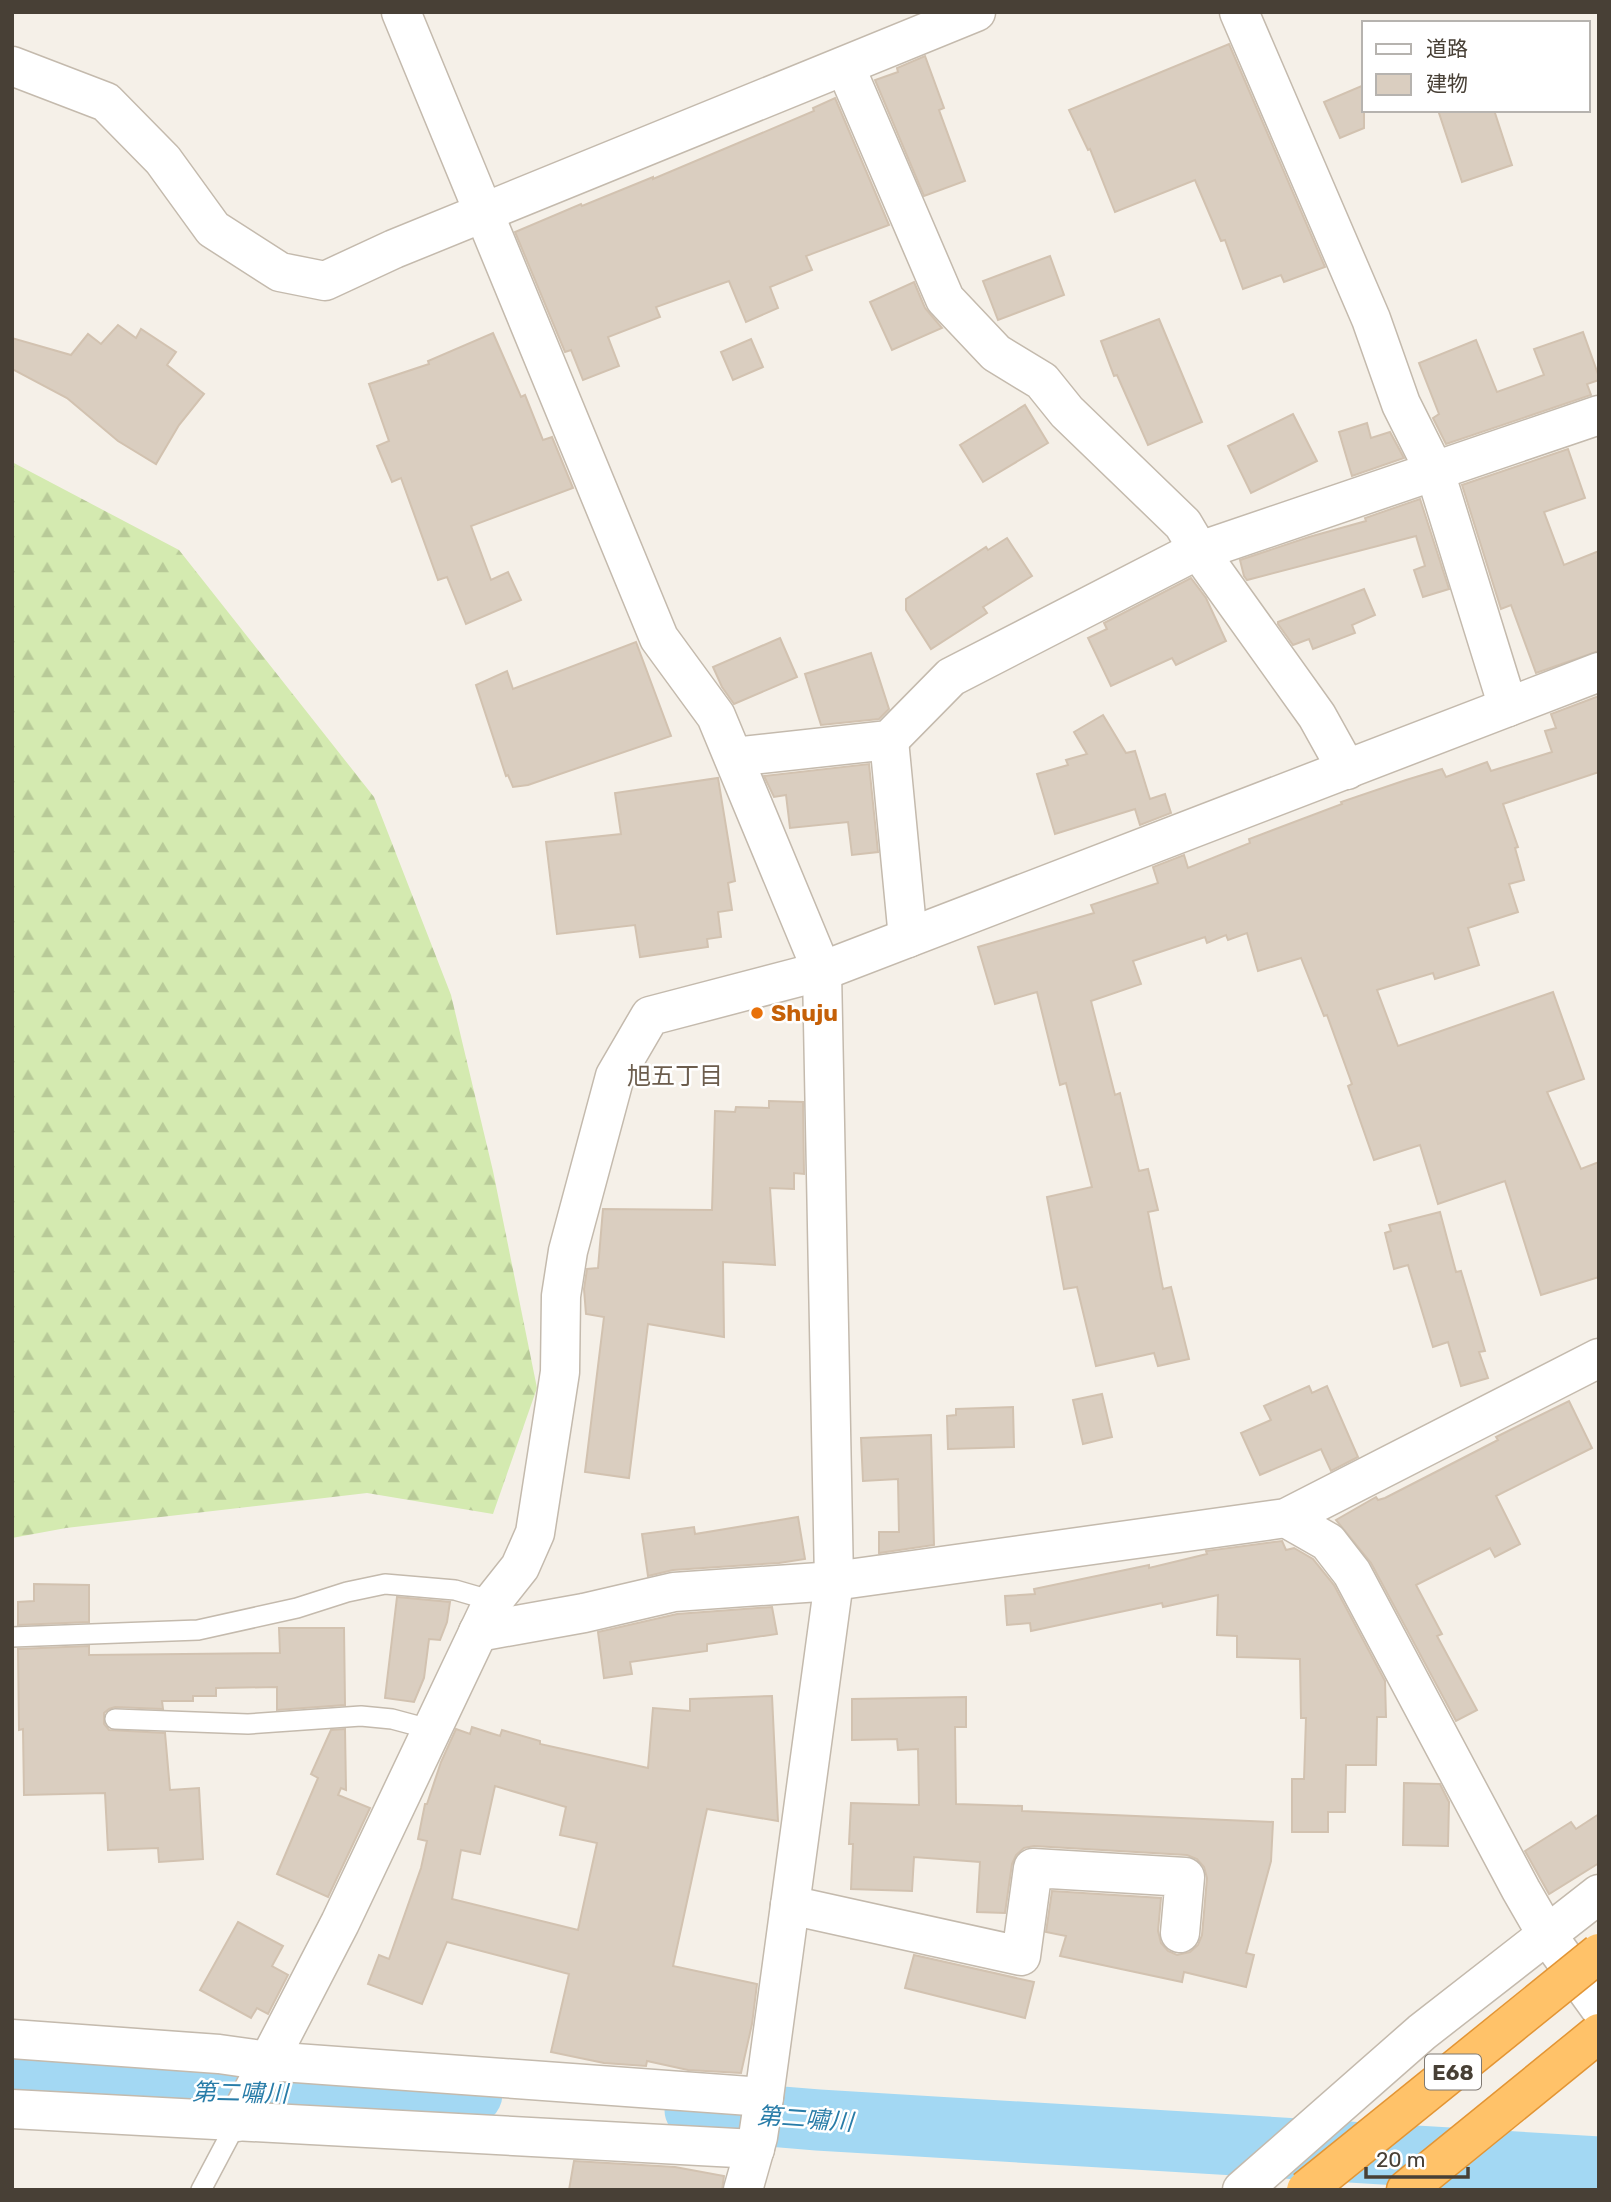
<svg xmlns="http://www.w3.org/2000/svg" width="1611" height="2202" font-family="Rubik,'Noto Sans JP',sans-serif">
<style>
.forest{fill:url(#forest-firs)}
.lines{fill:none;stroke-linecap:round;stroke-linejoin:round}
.river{stroke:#a3d8f3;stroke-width:61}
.building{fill:#dacec0;stroke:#d2c2b0;stroke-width:2;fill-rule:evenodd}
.lane-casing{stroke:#c4baad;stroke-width:22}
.street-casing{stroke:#c4baad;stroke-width:41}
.highway-casing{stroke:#e39534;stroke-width:41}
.lane{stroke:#fff;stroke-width:19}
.street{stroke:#fff;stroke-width:38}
.highway{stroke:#ffc269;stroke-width:38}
.highway-bridge-casing{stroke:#e39534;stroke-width:41;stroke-linecap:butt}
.highway-bridge{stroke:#ffc269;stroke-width:38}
.food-dot{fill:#e8710a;stroke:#fff;stroke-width:2.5}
.labels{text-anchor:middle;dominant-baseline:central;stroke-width:5;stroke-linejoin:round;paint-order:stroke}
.shield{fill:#fff;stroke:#7f7972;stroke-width:2}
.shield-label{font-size:21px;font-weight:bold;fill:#484036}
.food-label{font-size:23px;font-weight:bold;fill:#c56008;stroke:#fff;text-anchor:start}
.neighbourhood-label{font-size:24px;fill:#6c5d4d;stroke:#fff}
.water-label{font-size:24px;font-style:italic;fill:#287ca8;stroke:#fff}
</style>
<defs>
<pattern id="forest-firs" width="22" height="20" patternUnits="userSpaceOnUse" patternTransform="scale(1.75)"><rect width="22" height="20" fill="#d4eab0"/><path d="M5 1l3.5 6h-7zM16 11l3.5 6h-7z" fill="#b8ca98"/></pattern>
</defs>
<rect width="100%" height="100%" fill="#f5f0e8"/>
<path class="forest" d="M12,462L179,550L374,797L451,995L493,1171L537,1388L493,1514L367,1493L66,1528L12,1538Z"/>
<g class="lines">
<g class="river">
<path d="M12,2081L260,2096L395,2089L472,2094"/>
<path d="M695,2110L818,2120L1599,2167"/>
</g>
</g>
<g class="building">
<path d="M1229,44L1325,267L1284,282L1281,275L1243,289L1225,240L1221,241L1195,180L1115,212L1090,149L1088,150L1069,110Z"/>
<path d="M925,56L944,108L939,110L965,181L924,196L875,80L898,72L897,68Z"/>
<path d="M1364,85V128L1340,138L1324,102Z"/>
<path d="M835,98L889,225L806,256L812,270L770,287L778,308L746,322L729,281L656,307L660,317L608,337L619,366L583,380L571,350L565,352L515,232L581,204L582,206L653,177V179L814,111L813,108Z"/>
<path d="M1438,110H1494L1512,165L1462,182Z"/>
<path d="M1050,256L1064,295L998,320L983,281Z"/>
<path d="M914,282L925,308L942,328L892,350L870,302Z"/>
<path d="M1159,319L1202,422L1148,445L1117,375L1114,376L1101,341Z"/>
<path d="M118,325L136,338L141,329L176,352L167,365L204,394L179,425L156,464L118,441L67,398L12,369V338L71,355L88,334L101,344Z"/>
<path d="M1583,332L1599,377V380L1587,384L1591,395L1446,444L1433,418L1439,414L1419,363L1476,340L1497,392L1544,375L1534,349Z"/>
<path d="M493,333L521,397L525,395L543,440L552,437L573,488L471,526L491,580L508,572L521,600L466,624L447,577L438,580L401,478L392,482L377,446L389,441L369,384L429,364L428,361Z"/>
<path d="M751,339L763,367L733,380L721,352Z"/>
<path d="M1025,405L1048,443L983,482L960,445Z"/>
<path d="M1293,414L1317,461L1251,493L1228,446Z"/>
<path d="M1367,423L1371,438L1390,432L1404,458L1352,476L1339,432Z"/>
<path d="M1568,449L1585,498L1544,512L1564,565L1599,551V651L1536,673L1511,605L1501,609L1462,485Z"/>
<path d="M1420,499L1449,589L1423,597L1414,570L1425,566L1416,536L1247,580L1244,576L1240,560L1309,537L1366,521L1365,518Z"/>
<path d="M1007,538L1032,576L983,607L987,613L931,649L906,610V599L986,547L988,550Z"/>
<path d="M1191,578L1206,598L1226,641L1176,665L1172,658L1111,686L1088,638L1107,629L1104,623Z"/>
<path d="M1364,589L1375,615L1352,625L1355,633L1313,649L1309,639L1293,645L1278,624V622Z"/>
<path d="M780,638L797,677L734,704L722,687L713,667Z"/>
<path d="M636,642L671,736L528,785L513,787L508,775L506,776L476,685L507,671L513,689Z"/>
<path d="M871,653L889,709L879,719L821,725L805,674Z"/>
<path d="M1599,696V772L1503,804L1518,847L1515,848L1524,880L1509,884L1518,912L1468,928L1479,965L1435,979L1433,973L1377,990L1398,1046L1553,992L1584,1079L1547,1092L1581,1169L1599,1162V1277L1541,1295L1505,1181L1438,1204L1420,1145L1374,1160L1348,1086L1352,1084L1327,1015L1324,1016L1301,958L1258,971L1247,933L1228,940L1226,935L1207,943L1205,937L1133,961L1141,984L1091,1001L1115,1095L1120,1093L1139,1171L1148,1169L1158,1210L1148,1212L1163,1289L1171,1287L1189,1359L1158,1366L1154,1353L1096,1366L1077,1287L1064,1289L1047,1197L1092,1187L1066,1083L1060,1085L1037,992L995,1004L978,947L1094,913L1091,905L1158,883L1153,867L1184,855L1188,868L1250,843L1249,839L1342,804L1341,802L1406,780L1442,769L1446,777L1487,762L1491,771L1552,752L1545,731L1556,728L1551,714Z"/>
<path d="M1103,715L1126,753L1135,751L1150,799L1165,794L1171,813L1140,825L1135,809L1055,834L1037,774L1068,765L1066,760L1087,754L1074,732Z"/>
<path d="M869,764L878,852L852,855L848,822L790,828L786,795L774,797L764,776Z"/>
<path d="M718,778L735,881L728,883L732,910L718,912L721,937L707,939L708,947L640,957L635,925L557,934L546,842L621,834L615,793Z"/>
<path d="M769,1101L803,1102L804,1174L794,1173V1189L770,1188L775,1265L723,1262L724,1337L648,1324L629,1478L585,1472L604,1317L586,1314L584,1289L587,1269L598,1268L603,1209L712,1210L715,1111L735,1112L736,1107L769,1108Z"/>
<path d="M1440,1212L1456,1272L1461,1271L1485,1351L1479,1352L1488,1378L1461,1386L1448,1342L1433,1347L1408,1265L1394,1269L1385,1233L1391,1231L1389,1225Z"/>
<path d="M1309,1386L1312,1393L1327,1386L1358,1457L1331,1471L1321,1449L1260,1475L1241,1433L1271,1420L1264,1406Z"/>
<path d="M1102,1394L1112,1437L1083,1444L1073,1400Z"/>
<path d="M1569,1401L1592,1448L1496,1496L1520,1544L1495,1557L1490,1548L1416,1585L1442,1634L1437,1636L1477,1710L1456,1721L1371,1563L1336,1520L1376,1497L1378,1500L1385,1498L1498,1440L1496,1437Z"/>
<path d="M1013,1407L1014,1447L948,1449L947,1416L956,1415V1409Z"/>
<path d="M931,1435L934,1545L879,1553V1532H899L898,1479L863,1481L861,1438Z"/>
<path d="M798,1517L805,1559L779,1563L673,1570L648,1576L642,1534L694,1527L695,1534Z"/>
<path d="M1282,1541L1286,1550L1294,1548L1313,1559L1334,1585L1385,1681L1386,1717H1377L1376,1765H1346L1345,1812H1328V1832H1292V1779H1304L1306,1718H1301L1300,1659L1237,1657V1636L1217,1635L1218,1595L1163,1607L1162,1603L1031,1631L1030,1623L1007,1625L1005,1596L1035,1594L1034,1589L1149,1565V1568L1207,1554L1206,1551Z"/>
<path d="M34,1584L89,1585V1622L18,1625V1602L34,1601Z"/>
<path d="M397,1597L450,1602L447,1622L440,1640L429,1639L424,1678L414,1702L385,1698Z"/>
<path d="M772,1607L777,1634L707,1644V1651L630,1662L632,1674L604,1678L598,1632L677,1614Z"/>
<path d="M279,1628H344L345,1705L277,1710V1687L216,1688V1696H193V1701H162L163,1709L115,1707L109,1709L104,1713V1724L109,1730L165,1733L170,1790L199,1788L203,1859L159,1862L158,1848L108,1850L105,1793L24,1795L23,1729L19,1730L18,1649L89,1646V1655L280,1653Z"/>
<path d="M772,1696L778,1821L707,1809L673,1966L757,1984L752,2024L741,2073L688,2070L647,2061L646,2066L604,2063L551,2052L569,1974L447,1942L422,2004L368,1984L379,1955L389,1959L421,1868L427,1841L418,1839L425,1804H427L441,1762L456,1729L470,1734L472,1727L500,1736L502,1730L540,1741V1744L648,1768L653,1708L690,1711V1699ZM495,1786L566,1807L560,1835L597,1843L578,1930L452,1899L461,1850L480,1854Z"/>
<path d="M966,1697V1727H955L956,1804L1022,1806V1811L1273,1822L1271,1861L1246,1953L1254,1955L1246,1987L1184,1972L1182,1982L1060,1956L1066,1936L1046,1932L1052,1891L1161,1898L1158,1931L1161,1943L1168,1951L1177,1955L1190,1952L1198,1945L1202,1935L1207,1878L1204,1867L1197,1859L1187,1855L1034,1846L1024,1848L1016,1855L1012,1864L1005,1913L977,1912L980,1862L914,1857L912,1891L851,1889L853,1844H849L851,1803L919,1805L918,1749L898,1750L897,1739L852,1740V1699Z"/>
<path d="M345,1729L346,1790L341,1788L338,1795L370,1808L328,1897L277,1874L318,1778L311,1774L331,1730Z"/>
<path d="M1404,1783L1440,1784L1449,1802L1448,1846L1403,1845Z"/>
<path d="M1599,1814V1863L1549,1894L1525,1851L1571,1822L1576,1829Z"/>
<path d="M238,1922L283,1946L272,1966L288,1975L268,2014L257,2008L251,2018L200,1990Z"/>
<path d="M914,1955L1034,1982L1025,2018L905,1988Z"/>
<path d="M574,2161L675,2167L724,2176L722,2190H569Z"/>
</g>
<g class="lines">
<g class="lane-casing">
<g id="lane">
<path d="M12,1637L198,1630L297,1608L347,1592L385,1584L455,1590L493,1601"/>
<path d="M115,1719L248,1724L361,1716L392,1719L433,1730"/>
<path d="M201,2190L237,2122"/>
</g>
</g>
<g class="street-casing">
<g id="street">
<path d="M401,12L659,638L716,716L822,971L834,1581L764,2097L758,2137L743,2190"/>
<path d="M1239,12L1371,319L1401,404L1435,472L1508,707"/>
<path d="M12,66L106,102L163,160L213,229L280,272L325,281L394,249L976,12"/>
<path d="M845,66L945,299L996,353L1042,381L1067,412L1183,524L1199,551L1317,716L1347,770"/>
<path d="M889,740L908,938"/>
<path d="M734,757L889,740L951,677L1188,555L1599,415"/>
<path d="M1286,1518L1328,1542L1352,1573L1521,1890L1547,1935L1599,2007"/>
<path d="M478,1632L584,1613L674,1592L834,1581L1286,1518L1599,1358"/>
<path d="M790,1905L1021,1956L1033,1868L1185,1877L1180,1933"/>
<path d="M12,2039L219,2054L268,2061L764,2097"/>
<path d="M12,2109L755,2149"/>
<path d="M237,2122L340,1923L493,1601L520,1567L535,1533L560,1372L561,1296L568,1251L615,1076L650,1016L822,971L1599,672"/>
<path d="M1242,2190L1422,2032L1599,1894"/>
</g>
</g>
<g class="highway-casing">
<path id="highway" d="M1406,2190L1599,2033"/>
</g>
<use href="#lane" class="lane"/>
<use href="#street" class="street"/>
<use href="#highway" class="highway"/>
<g class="highway-bridge-casing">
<path id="highway-bridge" d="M1306,2190L1599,1953"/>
</g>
<use href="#highway-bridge" class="highway-bridge"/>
</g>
<circle class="food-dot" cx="757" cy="1013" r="7"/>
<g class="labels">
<rect class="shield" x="1425" y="2054.5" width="56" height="35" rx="5"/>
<g class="shield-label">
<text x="1453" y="2072">E68</text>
</g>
<g class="food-label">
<text x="771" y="1013">Shuju</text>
</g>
<g class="neighbourhood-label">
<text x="675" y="1076">旭五丁目</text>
</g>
<g class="water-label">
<text transform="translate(240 2093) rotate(1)">第二嘯川</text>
<text transform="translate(805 2119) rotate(4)">第二嘯川</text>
</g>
</g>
<rect width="1611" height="2202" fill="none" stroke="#484036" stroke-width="28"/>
<rect x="1362" y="21" width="228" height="91" fill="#ffffff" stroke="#b6b3af" stroke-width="2"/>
<rect x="1376" y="44" width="35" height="10" fill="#ffffff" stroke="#b6b3af" stroke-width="2"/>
<text x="1426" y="56" font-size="21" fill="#484036">道路</text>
<rect x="1376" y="74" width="35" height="21" fill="#dacec0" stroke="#b6b3af" stroke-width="2"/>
<text x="1426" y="91" font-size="21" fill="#484036">建物</text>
<path d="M1366 2167v10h102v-10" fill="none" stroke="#484036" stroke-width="3.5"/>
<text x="1376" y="2167" font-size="21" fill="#484036" stroke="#ffffff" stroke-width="5" paint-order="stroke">20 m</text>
</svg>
